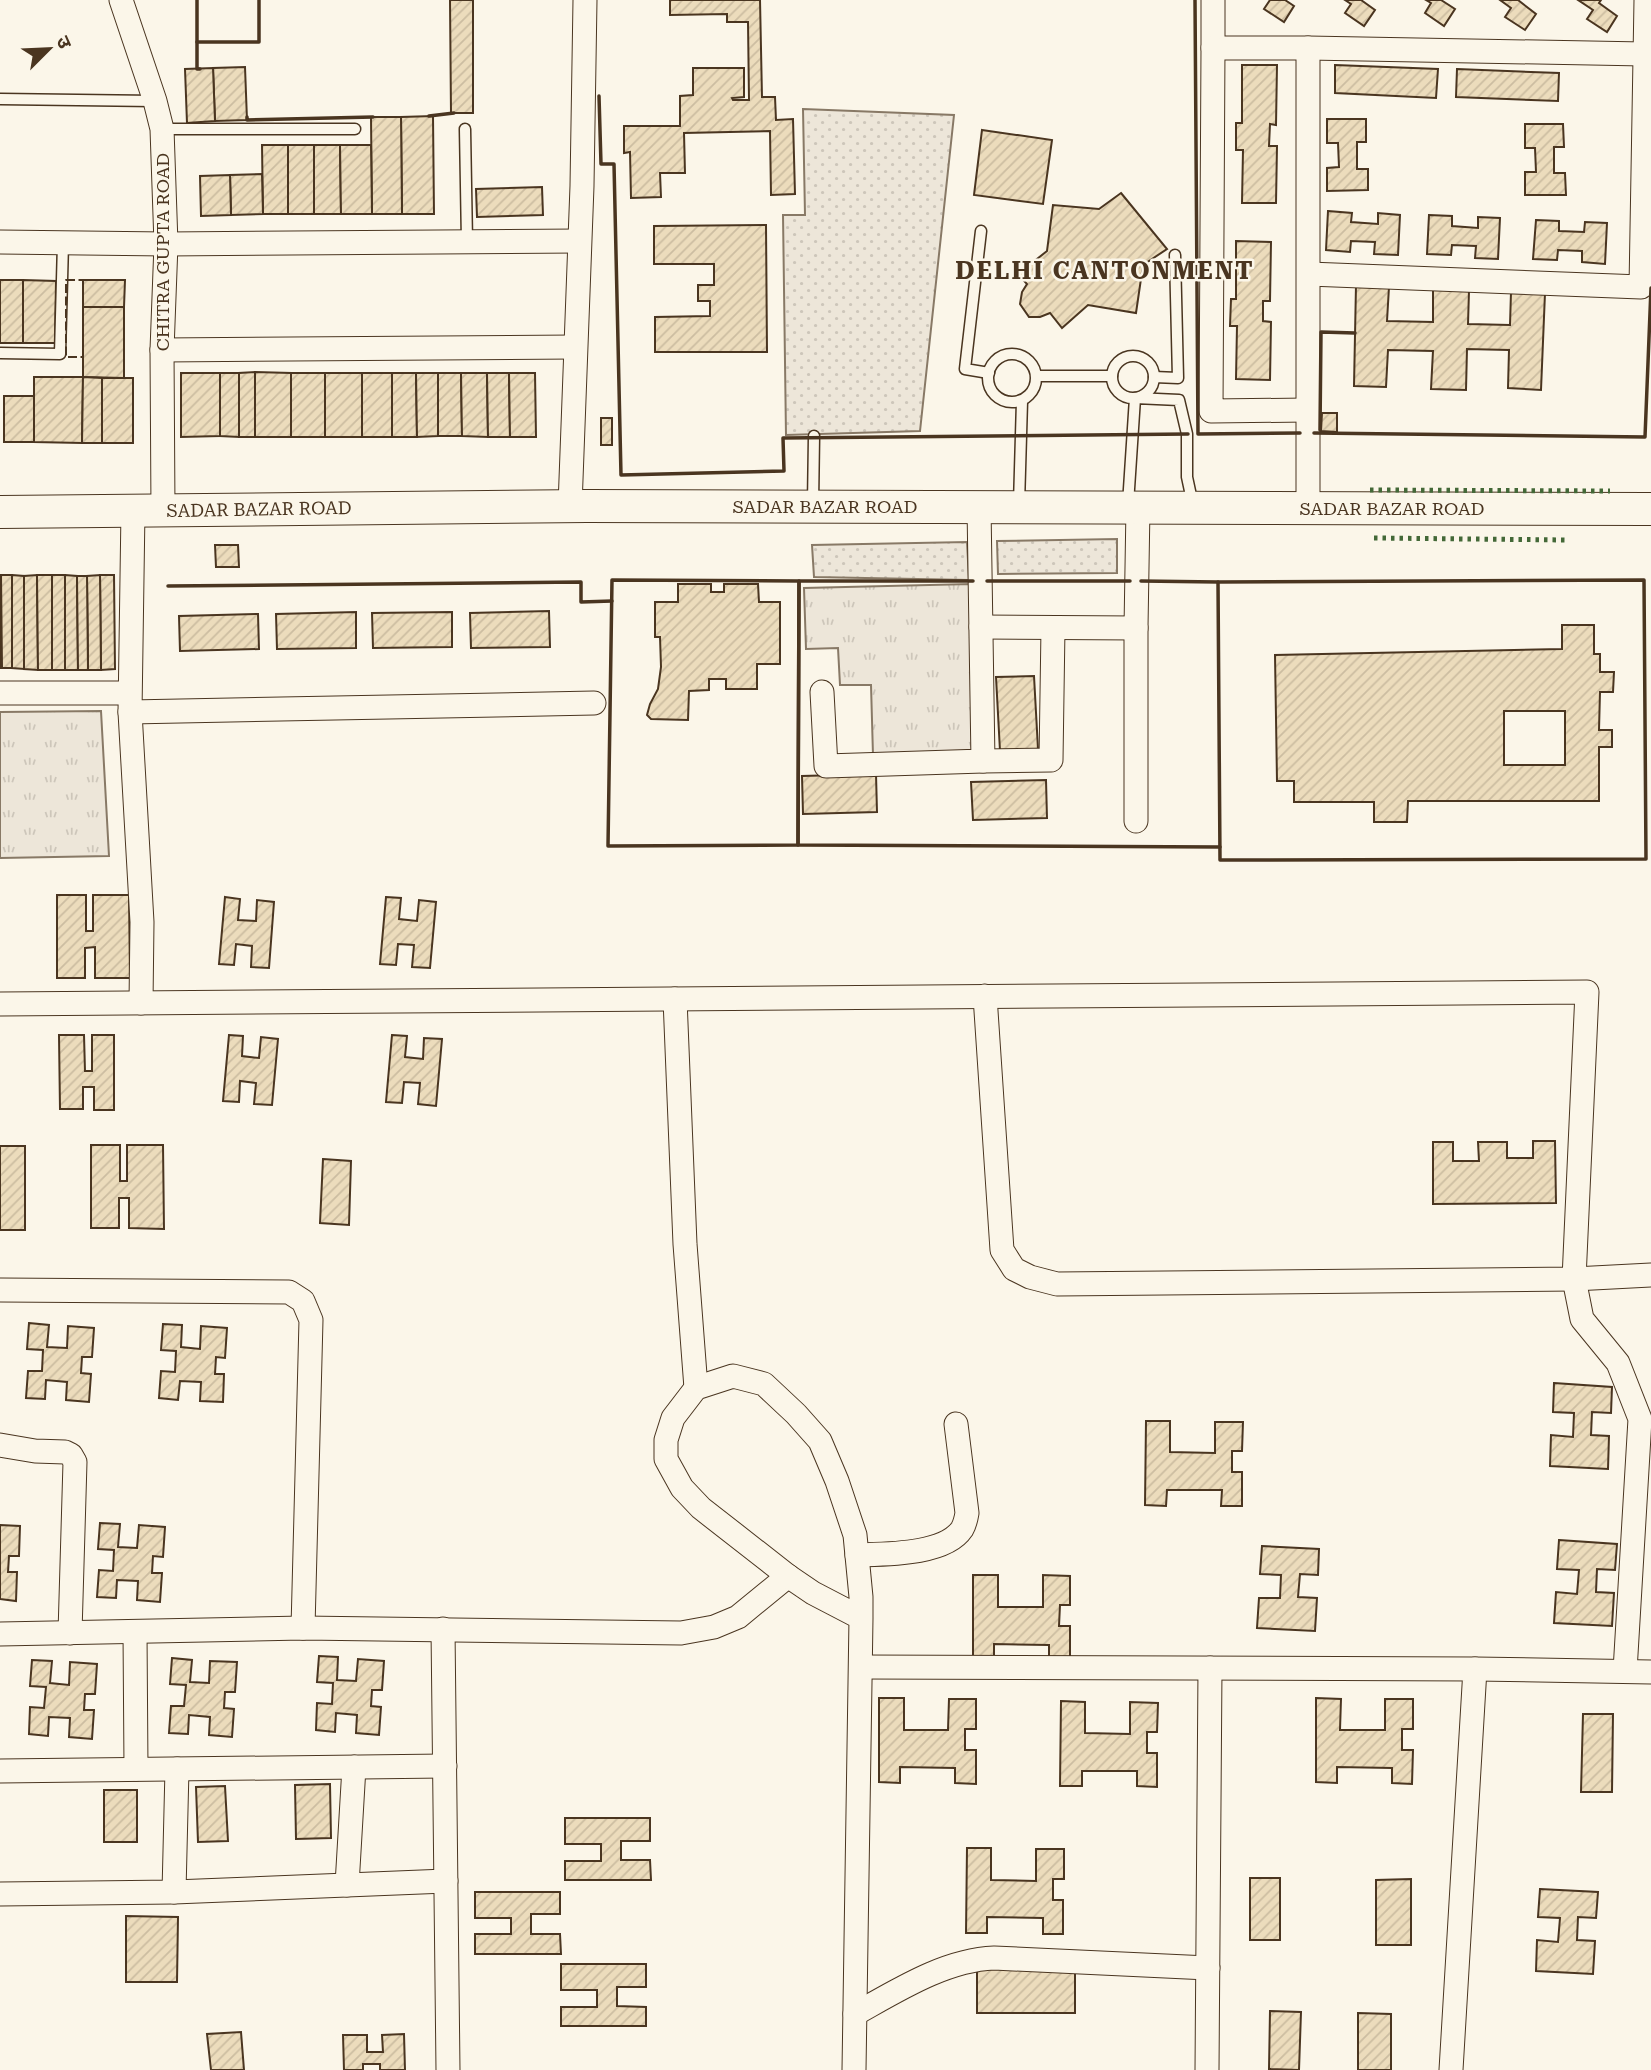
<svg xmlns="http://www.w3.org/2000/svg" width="1651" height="2070" font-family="'Roboto Serif','Noto Sans Devanagari',serif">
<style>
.grass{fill:url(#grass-dots);stroke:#887966;stroke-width:2}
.park{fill:url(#park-tufts);stroke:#887966;stroke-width:2}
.building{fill:url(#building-hatch);stroke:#4a3520;stroke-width:2;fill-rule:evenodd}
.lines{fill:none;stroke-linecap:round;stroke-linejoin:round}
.lane-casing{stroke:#4a3520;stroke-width:13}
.street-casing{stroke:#4a3520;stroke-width:25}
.secondary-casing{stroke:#4a3520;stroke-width:34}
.lane{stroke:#fbf6e9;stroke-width:10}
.street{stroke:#fbf6e9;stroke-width:23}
.secondary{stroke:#fbf6e9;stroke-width:32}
.hedge{stroke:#436837;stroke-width:5;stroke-dasharray:3.5 5;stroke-linecap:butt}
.fence{stroke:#4a3520;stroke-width:2;stroke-dasharray:9 3.5;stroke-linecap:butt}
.wall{stroke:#4a3520;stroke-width:3.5}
.labels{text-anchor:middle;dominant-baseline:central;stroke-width:5;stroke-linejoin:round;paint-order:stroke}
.street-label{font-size:18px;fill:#4a3520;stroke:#fbf6e9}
.district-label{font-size:24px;font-weight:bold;letter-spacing:2px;fill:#4a3520;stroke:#fbf6e9}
</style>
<defs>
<pattern id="grass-dots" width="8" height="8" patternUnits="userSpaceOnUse" patternTransform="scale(1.75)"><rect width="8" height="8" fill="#ede6d9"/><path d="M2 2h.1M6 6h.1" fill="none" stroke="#cdc6ba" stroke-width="1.8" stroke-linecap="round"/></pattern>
<pattern id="park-tufts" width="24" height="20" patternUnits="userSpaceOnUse" patternTransform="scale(1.75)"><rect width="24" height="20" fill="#ede6d9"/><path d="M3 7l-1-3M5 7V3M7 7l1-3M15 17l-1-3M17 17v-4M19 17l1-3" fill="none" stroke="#cdc6ba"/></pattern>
<pattern id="building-hatch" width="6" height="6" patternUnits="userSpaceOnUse" patternTransform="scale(1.75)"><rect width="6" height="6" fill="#ecdcbc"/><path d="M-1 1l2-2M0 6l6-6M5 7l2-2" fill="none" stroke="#ccbda1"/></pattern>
</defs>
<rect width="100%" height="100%" fill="#fbf6e9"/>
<g class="grass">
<path d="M803,109L954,115L920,431L786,435L783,215H805Z"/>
<path d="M1117,539V573L998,574L997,541Z"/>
<path d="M967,542L969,580L814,577L812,545Z"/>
</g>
<g class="park">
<path d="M971,584L976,752L873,755L871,685H840L838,648L806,649L804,588Z"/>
<path d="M101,711L109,856L0,858V712Z"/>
</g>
<g class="building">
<path d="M450,0H473V113H451Z"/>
<path d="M670,0H760L762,97H775L776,120L793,119L795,194L771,195L770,131L684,133L685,173H660L661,197L631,198L630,152L624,153V126H680V96L693,95V68H744V97L732,98L733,100H749L748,22H727V14L670,15Z"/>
<path d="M1270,0H1285L1294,6L1284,22L1264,9Z"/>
<path d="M1345,0H1361L1375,10L1364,26L1345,13L1351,4Z"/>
<path d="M1426,0H1441L1455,9L1444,26L1425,13L1431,3Z"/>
<path d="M1500,0H1518L1536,14L1525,30L1505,17L1511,8Z"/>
<path d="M1578,0H1601L1599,3L1617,16L1607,32L1587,19L1593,10Z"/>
<path d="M1242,65H1277L1276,125L1270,124L1269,146H1277L1276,203H1242L1243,150H1236V123H1242Z"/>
<path d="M1335,65L1438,69L1436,98L1335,93Z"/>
<path d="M245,67L247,120L215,121L213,68Z"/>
<path d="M213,68L215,121L187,123L185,69Z"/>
<path d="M1457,69L1559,73L1558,101L1456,97Z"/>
<path d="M433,116L434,214H402L401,117Z"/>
<path d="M371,117H401L402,214H372Z"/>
<path d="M1327,119H1366V142H1357V169H1368V190L1327,191V168L1339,167L1338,143H1327Z"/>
<path d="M1525,124H1563L1564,147H1554V173H1565L1566,195H1525V172H1536L1535,148H1525Z"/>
<path d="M982,130L1052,140L1043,204L974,195Z"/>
<path d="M262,145H288V214H263Z"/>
<rect x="288" y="145" width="26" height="69"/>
<path d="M314,145H340L341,214H314Z"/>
<path d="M340,145H371L372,214H341Z"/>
<path d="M262,174L263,214L231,215L230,175Z"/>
<path d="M230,175L231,215L201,216L200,176Z"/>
<path d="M542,187L543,215L477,217L476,189Z"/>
<path d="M1121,193L1167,249L1143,265L1136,313L1088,305L1062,328L1050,313L1040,317H1029L1020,304L1022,292L1027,284L1018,274L1047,251L1053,205L1099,209Z"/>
<path d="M1328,211L1352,213L1351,222L1378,224V213L1400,215L1398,255L1374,254L1375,242L1351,241L1350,252L1326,250Z"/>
<path d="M1429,215L1452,216V226L1478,228V217L1500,218L1498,259L1475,258L1476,246L1452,245L1451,255L1427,254Z"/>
<path d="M1536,220L1559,221V231L1584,232L1585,222L1607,223L1605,264L1582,262V251L1558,250L1557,260L1533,259Z"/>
<path d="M766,225L767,352H655V317L710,316V301H698V285H714V264H654V226Z"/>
<path d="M1236,241L1271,242L1270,301H1263V321L1271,322L1270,380L1236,379L1237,326H1230L1231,299H1236Z"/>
<rect x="0" y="280" width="23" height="63"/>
<path d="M23,280L56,281L55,343H23Z"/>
<path d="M83,280H125L124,307H83Z"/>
<path d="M1356,285L1389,287L1387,321L1433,322V289L1469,291L1468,324L1510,325L1511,292L1545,293L1541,390L1508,388L1509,350L1467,349L1466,390L1431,389L1433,351L1388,350L1386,387L1354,386Z"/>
<path d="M83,307H124V378L83,377Z"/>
<path d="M255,372L291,373V437H255Z"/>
<path d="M255,372V437H239V373Z"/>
<path d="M181,373H220V436L181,437Z"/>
<path d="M220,373H239V437L220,436Z"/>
<rect x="291" y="373" width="34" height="64"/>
<rect x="325" y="373" width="37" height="64"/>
<rect x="362" y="373" width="30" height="64"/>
<path d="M392,373H416L417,437H392Z"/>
<path d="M416,373H438V436L417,437Z"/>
<path d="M438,373H461L462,436H438Z"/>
<path d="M461,373H487L488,437L462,436Z"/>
<path d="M487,373H509L510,437H488Z"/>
<path d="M509,373H535L536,437H510Z"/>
<path d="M34,377H83L82,443L34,442Z"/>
<path d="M83,377L102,378V443H82Z"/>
<rect x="102" y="378" width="31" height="65"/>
<rect x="4" y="396" width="30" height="46"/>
<path d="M1322,413H1337V432L1321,431Z"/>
<rect x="601" y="418" width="11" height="27"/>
<path d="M215,545H238L239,567H216Z"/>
<path d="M0,575H1L2,668H0Z"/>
<path d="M1,575H12V668H2Z"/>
<path d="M12,575L24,576V669L12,668Z"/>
<path d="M37,575L38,670L24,669V576Z"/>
<path d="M37,575H52V670H38Z"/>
<rect x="52" y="575" width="13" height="95"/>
<path d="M65,575L77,576L78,670H65Z"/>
<path d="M100,575H114L115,669L101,670Z"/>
<path d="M100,575L101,670H88L87,576Z"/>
<path d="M77,576H87L88,670H78Z"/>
<path d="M678,584H711V592H724V584H758L759,602H780V664H757V689H726V679H709V690L689,691L688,720L651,719L647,715L650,704L658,689L661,667L660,637H655V602H678Z"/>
<path d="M549,611L550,647L471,648L470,613Z"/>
<path d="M356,612V648L277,649L276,614Z"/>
<path d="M452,612V647L373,648L372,613Z"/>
<path d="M258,614L259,649L180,651L179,616Z"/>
<path d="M1562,625H1594V654H1600V672H1614L1613,692H1600L1599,730H1612V747H1599V801H1408L1407,822H1374V802H1294V781H1277L1275,655L1562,649ZM1504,711H1565V765H1504Z"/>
<path d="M1034,676L1038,749L1000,751L996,677Z"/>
<path d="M876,774L877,812L803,814L802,776Z"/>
<path d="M1046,780L1047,818L973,820L971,782Z"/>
<path d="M57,895H86V931H93V895H129L130,978H95V947L85,948V978H57Z"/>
<path d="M225,897L240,899L238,920L256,921L257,900L274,902L269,968L251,967L252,946L236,944L234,965L219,964Z"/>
<path d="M386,897L401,898L399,919L417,921L419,900L436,902L430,968L412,967L414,945L398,944L396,965L380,964Z"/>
<path d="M59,1035H84L85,1071H92V1035H114V1110H94V1087H83V1109H60Z"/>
<path d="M229,1035L243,1036L242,1056L259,1058L261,1037L278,1039L272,1105L254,1104L256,1083L240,1081L239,1102L223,1101Z"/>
<path d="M392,1035L407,1036L405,1057L423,1059L424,1038L442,1039L436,1106L418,1104L420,1083L404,1082L402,1103L386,1102Z"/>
<path d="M1533,1141H1555L1556,1203L1433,1204V1142H1453V1161H1479L1478,1142H1507V1158H1533Z"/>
<path d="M91,1145H120V1181H127V1145H163L164,1229L129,1228V1198H119V1228H91Z"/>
<rect x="0" y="1146" width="25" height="84"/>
<path d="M323,1159L351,1161L349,1225L320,1223Z"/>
<path d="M29,1323L49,1325L47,1347L67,1348L68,1326L94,1328L92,1357H82L81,1373L91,1374L89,1402L66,1400L67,1382L46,1380L45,1399L26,1398L28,1371H42L43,1350L27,1349Z"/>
<path d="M163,1324L182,1325L181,1347L200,1349L201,1326L227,1328L225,1358L216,1357L215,1374H224L223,1402L200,1401L201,1382L180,1381L178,1400L159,1398L161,1371L175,1372L176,1351L161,1350Z"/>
<path d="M1554,1383L1612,1387L1611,1413L1592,1412L1591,1435L1609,1436L1608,1469L1550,1466L1551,1435L1573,1437L1574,1413L1553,1412Z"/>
<path d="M1146,1421H1170V1452L1215,1453V1422H1243L1242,1451H1232V1472H1242V1506H1221L1222,1490H1167L1166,1506L1145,1505Z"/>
<path d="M100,1523L120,1524L118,1547L137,1548L139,1525L165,1527L163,1557L153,1556L152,1573H162L160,1602L137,1600L138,1581L117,1580L116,1598L97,1597L99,1570L113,1571L114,1550L98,1549Z"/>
<path d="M0,1525L20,1526L19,1556H9L8,1572H17L16,1601L0,1599Z"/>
<path d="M1559,1540L1617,1544L1615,1570L1597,1569L1596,1592L1614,1593L1612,1626L1554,1623L1556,1592L1577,1594L1579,1570L1557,1569Z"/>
<path d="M1262,1546L1319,1549L1318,1575L1300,1574L1298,1597L1317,1598L1315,1631L1257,1628L1259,1598H1280L1281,1575L1260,1574Z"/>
<path d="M973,1575H998V1607H1043V1575L1070,1576V1605H1060L1059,1626H1070V1660H1049V1645L994,1644V1659H973Z"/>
<path d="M319,1656L338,1657L337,1680L356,1681L358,1659L384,1661L382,1690H372L371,1706L381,1707L379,1735L356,1733L357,1715L336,1713L335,1732L316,1730L317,1703L332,1704L333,1683L317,1682Z"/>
<path d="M172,1658L192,1660L190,1682L209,1683L210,1661L237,1662L235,1692H225L224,1708L234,1709L232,1737L209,1735L210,1717L189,1715L188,1734L169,1733L171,1706H184L186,1685L170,1684Z"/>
<path d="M32,1660L52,1661L50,1683L69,1685L70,1662L97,1664L95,1694H85L84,1710H94L92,1739L69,1737L70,1718L49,1717L48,1736L29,1734L30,1707L44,1708L46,1687L30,1686Z"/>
<path d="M879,1698H904V1730H948L949,1699H976V1729H965V1750H976V1784L955,1783V1768L900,1767V1783L879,1782Z"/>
<path d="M1316,1698L1341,1699L1340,1730H1385V1699H1413V1729H1402V1750H1413L1412,1784L1392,1783V1768L1337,1767V1783L1316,1782Z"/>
<path d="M1061,1701L1085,1702V1733L1130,1734V1702L1158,1703L1157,1732H1147V1753H1157V1787L1137,1786V1771H1082V1786H1060Z"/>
<path d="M1583,1714H1613L1612,1792H1581Z"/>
<path d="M330,1784L331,1838L296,1839L295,1785Z"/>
<path d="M225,1786L228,1841L198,1842L196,1787Z"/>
<rect x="104" y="1790" width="33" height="52"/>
<path d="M565,1818H650V1841H621V1860H650L651,1880H565V1861H601V1844H565Z"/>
<path d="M967,1848H991V1880L1036,1881V1849H1064V1879H1053V1900H1063V1934H1043V1918L987,1917V1933H966Z"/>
<rect x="1250" y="1878" width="30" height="62"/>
<path d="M1411,1879V1945H1376V1880Z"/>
<path d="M1540,1889L1598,1892L1596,1918L1578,1917L1577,1940L1595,1941L1593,1974L1536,1971L1537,1940L1558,1942L1560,1918L1538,1917Z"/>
<path d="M475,1892H560V1914H531V1934H560L561,1954H475V1934H511V1918H475Z"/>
<path d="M126,1916L178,1917L177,1982H126Z"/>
<path d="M561,1964H646V1987H617V2006L646,2007V2026H561V2007H597V1990H561Z"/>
<rect x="977" y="1965" width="98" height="48"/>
<path d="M1270,2011L1301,2012L1299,2070L1269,2069Z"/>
<path d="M1358,2013L1391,2014V2070H1358Z"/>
<path d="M241,2032L244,2070H211L207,2034Z"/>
<path d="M404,2034L405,2070H380V2064H363V2070H344L343,2035H367V2052H383L382,2035Z"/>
</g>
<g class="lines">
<g class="lane-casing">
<g id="lane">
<path d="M0,99L155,101"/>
<path d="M162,129H355"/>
<path d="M465,129L467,242"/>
<path d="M981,231L965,369L989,373"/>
<path d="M0,353L60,354L63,243"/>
<circle cx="1012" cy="378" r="24"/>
<circle cx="1133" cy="377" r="21"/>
<path d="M1037,376H1112"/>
<path d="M1154,377L1178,378L1175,255"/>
<path d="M813,504L814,436"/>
<path d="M1019,504L1022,401"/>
<path d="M1128,504L1135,398L1179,400L1187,434V477L1193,505"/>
</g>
</g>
<g class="street-casing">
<g id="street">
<path d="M121,0L155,101L162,129L166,244L162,350L163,510"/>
<path d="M1213,0V48H1308V508"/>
<path d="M1213,48L1211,411L1307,410"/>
<path d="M1308,48L1644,54"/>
<path d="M0,242L166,244L579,241"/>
<path d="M1309,274L1641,287L1646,0"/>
<path d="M162,350L575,347"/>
<path d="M570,506L582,186L585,0"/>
<path d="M133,510L130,712L142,922L141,1003"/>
<path d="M981,627L1136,628L1138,507"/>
<path d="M1136,628V821"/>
<path d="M822,692L826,766L983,761L979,507"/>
<path d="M0,693H129"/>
<path d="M130,712L594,703"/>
<path d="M983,761L1051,760L1053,628"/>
<path d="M985,996L1002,1250L1014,1269L1030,1277L1057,1284L1574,1279L1651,1275"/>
<path d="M675,999L685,1244L696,1388"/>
<path d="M0,1004L1587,992L1574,1279L1582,1319L1618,1363L1640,1419L1625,1671"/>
<path d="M0,1290L289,1292L303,1301L311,1320L303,1628"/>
<path d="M0,1445L35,1451L65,1452L71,1455L75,1462L70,1633"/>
<path d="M857,1555C885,1554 945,1555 962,1529C965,1524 966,1519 967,1513L956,1424"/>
<path d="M443,1629L448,2070"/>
<path d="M135,1632L136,1769"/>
<path d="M0,1634L303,1628L681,1633L714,1627L738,1617L788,1576"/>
<path d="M861,1667L1475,1669L1451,2070"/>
<path d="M1475,1669L1651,1672"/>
<path d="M0,1771L445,1766"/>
<path d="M347,1885L354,1767"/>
<path d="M174,1892L177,1769"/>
<path d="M0,1894L174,1892L446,1881"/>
<path d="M855,2014C898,1990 945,1960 994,1958L1208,1968"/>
<path d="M854,2070L861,1618V1597L855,1535L837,1481L820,1441L796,1414L764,1384L733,1376L696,1388L673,1418L666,1440V1459L682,1488L701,1508L788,1576L813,1593L861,1618"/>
<path d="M1207,2070L1210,1668"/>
</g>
</g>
<g class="secondary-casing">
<path id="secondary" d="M0,512L587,506L1651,509"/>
</g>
<use href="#lane" class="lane"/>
<use href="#street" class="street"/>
<use href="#secondary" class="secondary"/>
<g class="hedge">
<path d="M1370,490L1610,491"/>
<path d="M1374,538L1567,540"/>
</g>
<rect class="fence" x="66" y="280" width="17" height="77"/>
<g class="wall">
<path d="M197,0V69H200"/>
<path d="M1195,0L1198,434L1300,433"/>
<path d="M197,42H259V0"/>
<path d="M599,96L601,164H614L621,475L784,471L783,438L1188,434"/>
<path d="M429,116L454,113"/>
<path d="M247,117V120L373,117"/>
<path d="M1320,430L1321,332L1355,333"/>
<path d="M1314,433L1645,437L1651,288"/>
<path d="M612,580L799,581L798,845L608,846Z"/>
<path d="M1644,580L1646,859L1220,860L1218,582Z"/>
<path d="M973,581H799L798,845L1220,847"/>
<path d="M987,581H1130"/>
<path d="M1141,581L1218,582"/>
<path d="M168,586L581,582V602L612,601"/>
</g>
</g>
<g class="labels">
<g class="street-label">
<text transform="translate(162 252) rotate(-90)">CHITRA GUPTA ROAD</text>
<text x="825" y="506">SADAR BAZAR ROAD</text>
<text x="1392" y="508">SADAR BAZAR ROAD</text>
<text transform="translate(259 509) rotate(-1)">SADAR BAZAR ROAD</text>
</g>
<g class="district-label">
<text x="1105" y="271">DELHI CANTONMENT</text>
</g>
</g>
<g transform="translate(49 49) rotate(66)" stroke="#fbf6e9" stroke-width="5" paint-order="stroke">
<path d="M0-5L12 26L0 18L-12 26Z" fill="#4a3520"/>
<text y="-10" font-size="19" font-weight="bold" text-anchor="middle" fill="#4a3520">उ</text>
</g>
</svg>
